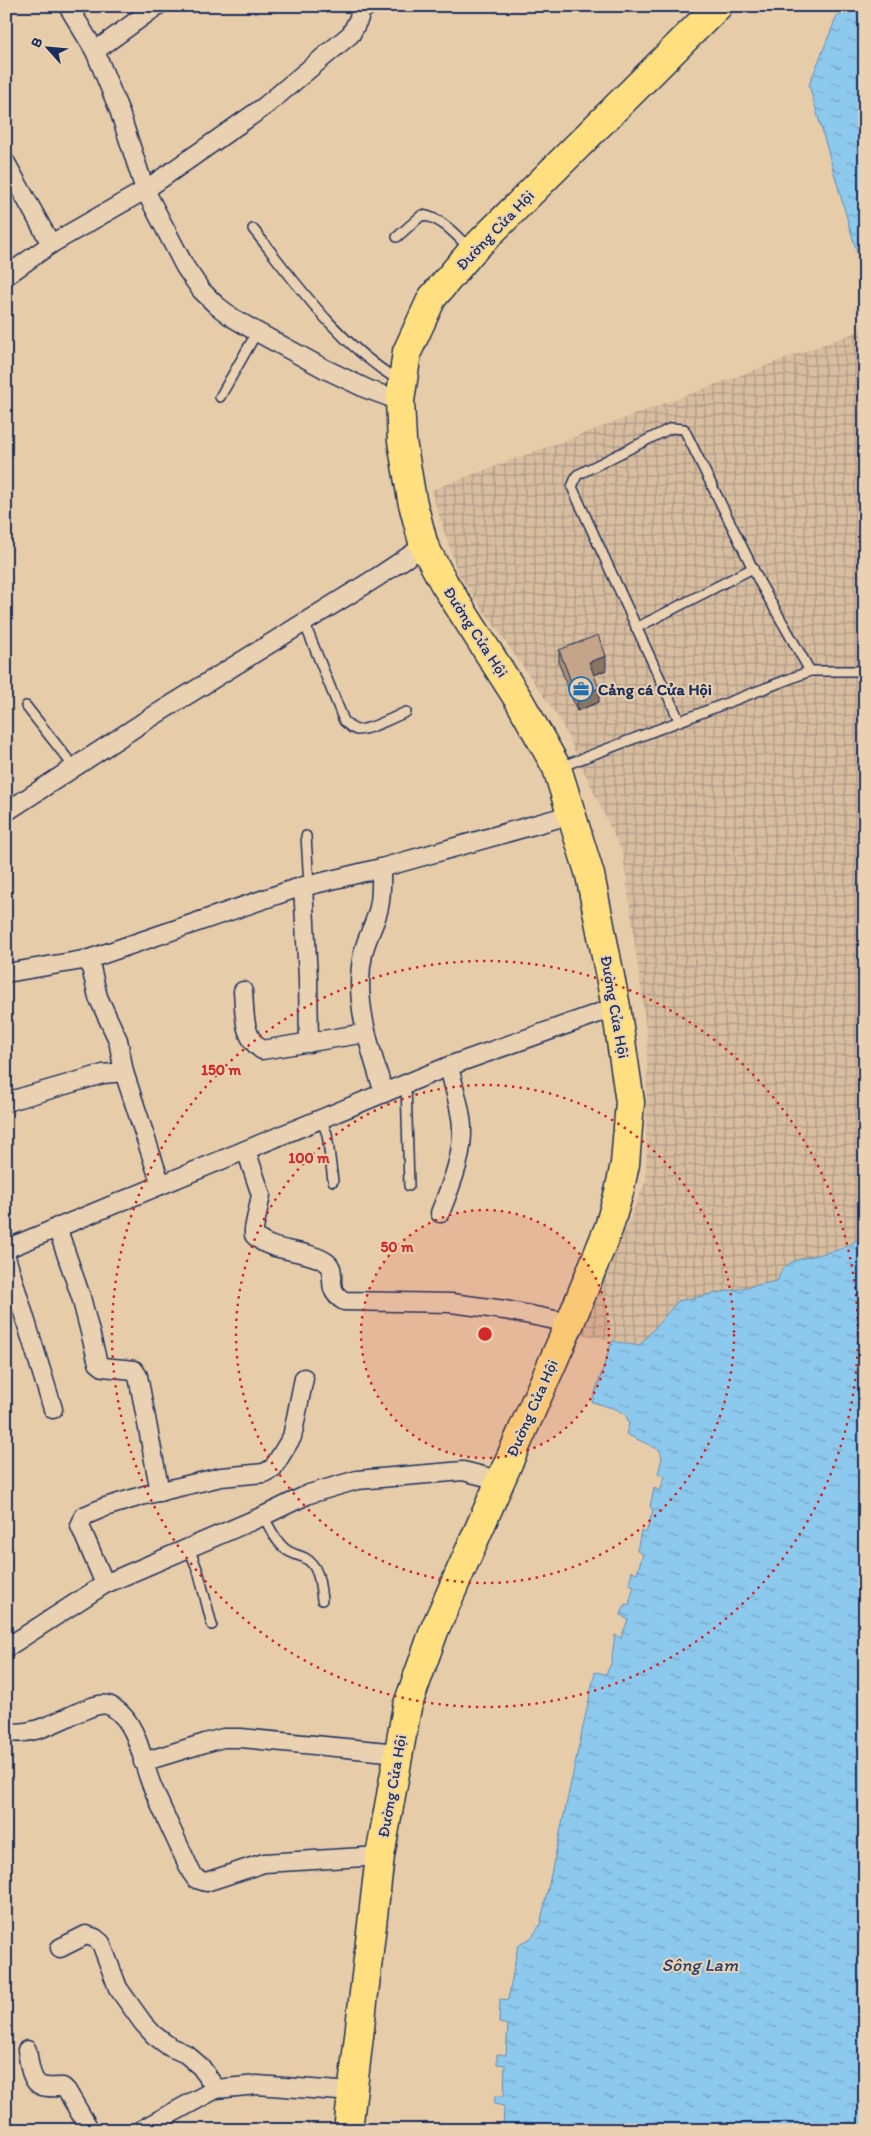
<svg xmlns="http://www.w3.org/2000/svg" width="871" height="2136" font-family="Itim,sans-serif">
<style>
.industrial{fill:url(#industrial-grid)}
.water{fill:url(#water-ripples);stroke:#5f8bb4}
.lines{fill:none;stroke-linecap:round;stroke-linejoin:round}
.lane-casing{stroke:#1b2f5e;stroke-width:12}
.street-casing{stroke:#1b2f5e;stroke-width:21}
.primary-casing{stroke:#1b2f5e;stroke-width:31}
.lane{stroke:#e9d1b1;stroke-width:9}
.street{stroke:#e9d1b1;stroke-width:18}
.primary{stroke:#ffdf80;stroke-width:28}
.wall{fill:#a98e76;stroke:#1b2f5e}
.shaded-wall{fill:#897460;stroke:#1b2f5e}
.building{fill:#c4a589;stroke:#1b2f5e}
.ring{fill:none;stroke:#d62828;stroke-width:2.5;stroke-dasharray:2.5 5}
.labels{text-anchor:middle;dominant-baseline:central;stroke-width:4;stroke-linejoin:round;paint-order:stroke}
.street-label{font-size:16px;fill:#1b2f5e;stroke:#e9d1b1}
.poi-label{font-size:16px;font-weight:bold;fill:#1b2f5e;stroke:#e9d1b1;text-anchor:start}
.water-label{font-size:18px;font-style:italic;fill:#263e6c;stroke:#e9d1b1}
.centre{fill:#d62828;stroke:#e9d1b1;stroke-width:2.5}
.ring-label{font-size:15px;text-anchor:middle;font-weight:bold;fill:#d62828;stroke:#e9d1b1;stroke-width:4;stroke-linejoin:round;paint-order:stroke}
</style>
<defs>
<pattern id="industrial-grid" width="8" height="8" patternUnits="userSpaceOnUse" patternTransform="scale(1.25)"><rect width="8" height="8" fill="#d8bd9f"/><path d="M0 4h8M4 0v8" fill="none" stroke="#ae9a85"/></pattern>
<pattern id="water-ripples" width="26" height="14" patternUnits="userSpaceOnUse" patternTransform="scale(1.25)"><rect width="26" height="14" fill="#8dc9ed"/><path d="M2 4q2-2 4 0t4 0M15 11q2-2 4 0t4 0" fill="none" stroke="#72a4c3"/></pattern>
</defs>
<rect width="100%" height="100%" fill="#e7ccaa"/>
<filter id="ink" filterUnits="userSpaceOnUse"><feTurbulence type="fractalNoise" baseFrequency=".02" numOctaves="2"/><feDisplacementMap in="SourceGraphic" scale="10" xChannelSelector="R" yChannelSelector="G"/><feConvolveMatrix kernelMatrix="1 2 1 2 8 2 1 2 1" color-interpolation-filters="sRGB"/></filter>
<g filter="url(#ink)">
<path class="industrial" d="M865,329L864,1230L855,1242L782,1270L777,1281L678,1301L639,1346L581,1334L646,1181L647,1036L623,854L559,718L458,574L431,490Z"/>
<g class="water">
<path d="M841,6H865V281L809,85Z"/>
<path d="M865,1228V2130H503L504,2106L494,2104L495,2096H504L505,2065L497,2064V2054L506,2055L508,2025L499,2023L500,1999L508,2000L518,1946L532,1937L540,1925L595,1672L606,1674L611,1664L615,1635L621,1638L628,1620L621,1615L625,1604L629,1605L634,1586L629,1584L632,1571L637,1573L643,1554L637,1551L641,1531L646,1533L653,1510L650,1507L654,1488L660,1491L665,1476L658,1474L662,1458L660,1450L626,1434L629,1424L626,1415L616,1409L592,1402L612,1341L639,1346L678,1301L777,1281C779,1278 780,1273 782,1270C798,1249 853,1260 865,1228Z"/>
</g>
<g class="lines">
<g class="lane-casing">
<g id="lane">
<path d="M359,17L377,6"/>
<path d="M253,229C297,284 337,343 398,380"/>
<path d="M397,237L422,215C442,218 456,235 470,249"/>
<path d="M220,397L257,332"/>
<path d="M304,622L344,721C348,725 352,729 357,730C370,730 394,717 406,712"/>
<path d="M636,628L753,568"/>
<path d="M26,706L74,767"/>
<path d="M679,720L572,487L577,475L671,428L684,429L760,583L810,671"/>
<path d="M560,767L810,671H865"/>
<path d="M306,836L309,885"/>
<path d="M406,1084L409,1186"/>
<path d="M321,1119L327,1134L333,1181"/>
<path d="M263,1516C269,1526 274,1538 282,1546C289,1554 297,1554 305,1558C320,1566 320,1586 322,1600"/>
<path d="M189,1548L199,1574L212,1625"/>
</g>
</g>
<g class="street-casing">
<g id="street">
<path d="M68,6L95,51L119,110L145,190L185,267L201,290L216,305L233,318L257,332L325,369L367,389L400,401"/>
<path d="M95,51L157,6"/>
<path d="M6,163L51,244"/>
<path d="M6,276L51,244L145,190L265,106L351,34L359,18L361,6"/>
<path d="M6,812L142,723L379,576L424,546"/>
<path d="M381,868C381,881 382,894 379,907C376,923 366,938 363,954C353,1001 370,1048 384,1093"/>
<path d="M303,886L308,978L309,1043"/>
<path d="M89,959L98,997L118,1040L124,1072L161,1185"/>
<path d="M6,973L89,959L294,889L381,868L573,814"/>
<path d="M243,991C245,1012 242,1037 262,1050L366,1033"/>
<path d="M6,1102L103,1074L124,1072"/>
<path d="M246,1150L261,1195L254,1229V1235C270,1253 307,1249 326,1262C340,1272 322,1288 344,1301L451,1303L505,1310L570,1323"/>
<path d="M440,1213C451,1185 463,1158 462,1127C461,1107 453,1086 449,1066"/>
<path d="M57,1227L81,1297L98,1363L103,1367L134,1370L138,1376L160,1492"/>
<path d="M6,1249L449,1066L616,1007"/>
<path d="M6,1257L53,1409"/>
<path d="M105,1584L80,1526L84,1516L105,1507L145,1495L221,1477L264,1473L273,1468L292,1437L304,1378"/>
<path d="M6,1648L105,1584L263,1516L309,1494L357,1480L463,1471L499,1480"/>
<path d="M6,1731C30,1738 57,1721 79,1712C90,1708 103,1700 114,1708C139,1725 141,1760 152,1786C164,1815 178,1843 191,1872L196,1879L206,1882L264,1863L380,1856"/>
<path d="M143,1762L205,1743L223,1738H241L398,1753"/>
<path d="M60,1948L86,1935L95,1938L101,1943L118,1988L143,2023L154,2035L170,2047L186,2054L201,2067L216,2089"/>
<path d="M27,2050C29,2061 30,2082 42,2086C48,2088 57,2087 63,2087L67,2091L90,2130"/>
<path d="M141,2130L216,2089L257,2085L353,2092"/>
</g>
</g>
<g class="primary-casing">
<path id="primary" d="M348,2130L380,1856L407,1707L434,1631L570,1323L609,1227L619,1192L625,1164L630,1102L616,1007L590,875L557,768L520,702L444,583L424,546L412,500L402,441L400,401L407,352L432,298L472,251L718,6"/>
</g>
<use href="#lane" class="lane"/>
<use href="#street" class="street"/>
<use href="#primary" class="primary"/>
</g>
<path class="wall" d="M559,650L606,670L594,675L599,702L577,711L559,664Z"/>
<g class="shaded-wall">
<path d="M606,656V670L589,677V662Z"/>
<path d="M599,688V702L577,711V697Z"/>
</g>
<path class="building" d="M598,635L606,656L589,662L599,688L577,697L559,650Z"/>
</g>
<circle cx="485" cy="1334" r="124" fill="#d62828" fill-opacity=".12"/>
<g class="ring">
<circle cx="485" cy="1334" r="124"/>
<circle cx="485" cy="1334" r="249"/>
<circle cx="485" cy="1334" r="373"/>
</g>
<defs>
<g id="office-ring" transform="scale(1.25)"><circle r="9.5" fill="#e9d1b1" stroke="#1f6fb2" stroke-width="1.5"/><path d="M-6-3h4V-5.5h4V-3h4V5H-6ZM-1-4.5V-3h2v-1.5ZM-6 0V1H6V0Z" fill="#1f6fb2"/></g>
</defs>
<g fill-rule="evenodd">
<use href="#office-ring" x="581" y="689"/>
</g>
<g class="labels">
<g class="street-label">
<text transform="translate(495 230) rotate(-46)">Đường Cửa Hội</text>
<text transform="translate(476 632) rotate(57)">Đường Cửa Hội</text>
<text transform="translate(615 1007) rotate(80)">Đường Cửa Hội</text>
<text transform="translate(532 1408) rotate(-66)">Đường Cửa Hội</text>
<text transform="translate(392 1786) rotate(-80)">Đường Cửa Hội</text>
</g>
<g class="poi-label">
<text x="598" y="689">Cảng cá Cửa Hội</text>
</g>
<g class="water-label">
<text x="700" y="1965">Sông Lam</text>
</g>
</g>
<circle cx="485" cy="1334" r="8" class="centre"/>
<g class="ring-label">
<text x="221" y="1075">150 m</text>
<text x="309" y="1163">100 m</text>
<text x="397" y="1252">50 m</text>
</g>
<rect width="871" height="2136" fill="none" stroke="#e9d1b1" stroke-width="25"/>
<rect x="12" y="12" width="846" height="2111" fill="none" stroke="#1b2f5e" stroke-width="2" filter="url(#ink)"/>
<g transform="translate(48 48) rotate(297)" stroke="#e9d1b1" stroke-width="4" paint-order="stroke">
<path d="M0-4L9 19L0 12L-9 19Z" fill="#1b2f5e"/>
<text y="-8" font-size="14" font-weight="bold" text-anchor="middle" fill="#1b2f5e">B</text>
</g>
</svg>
